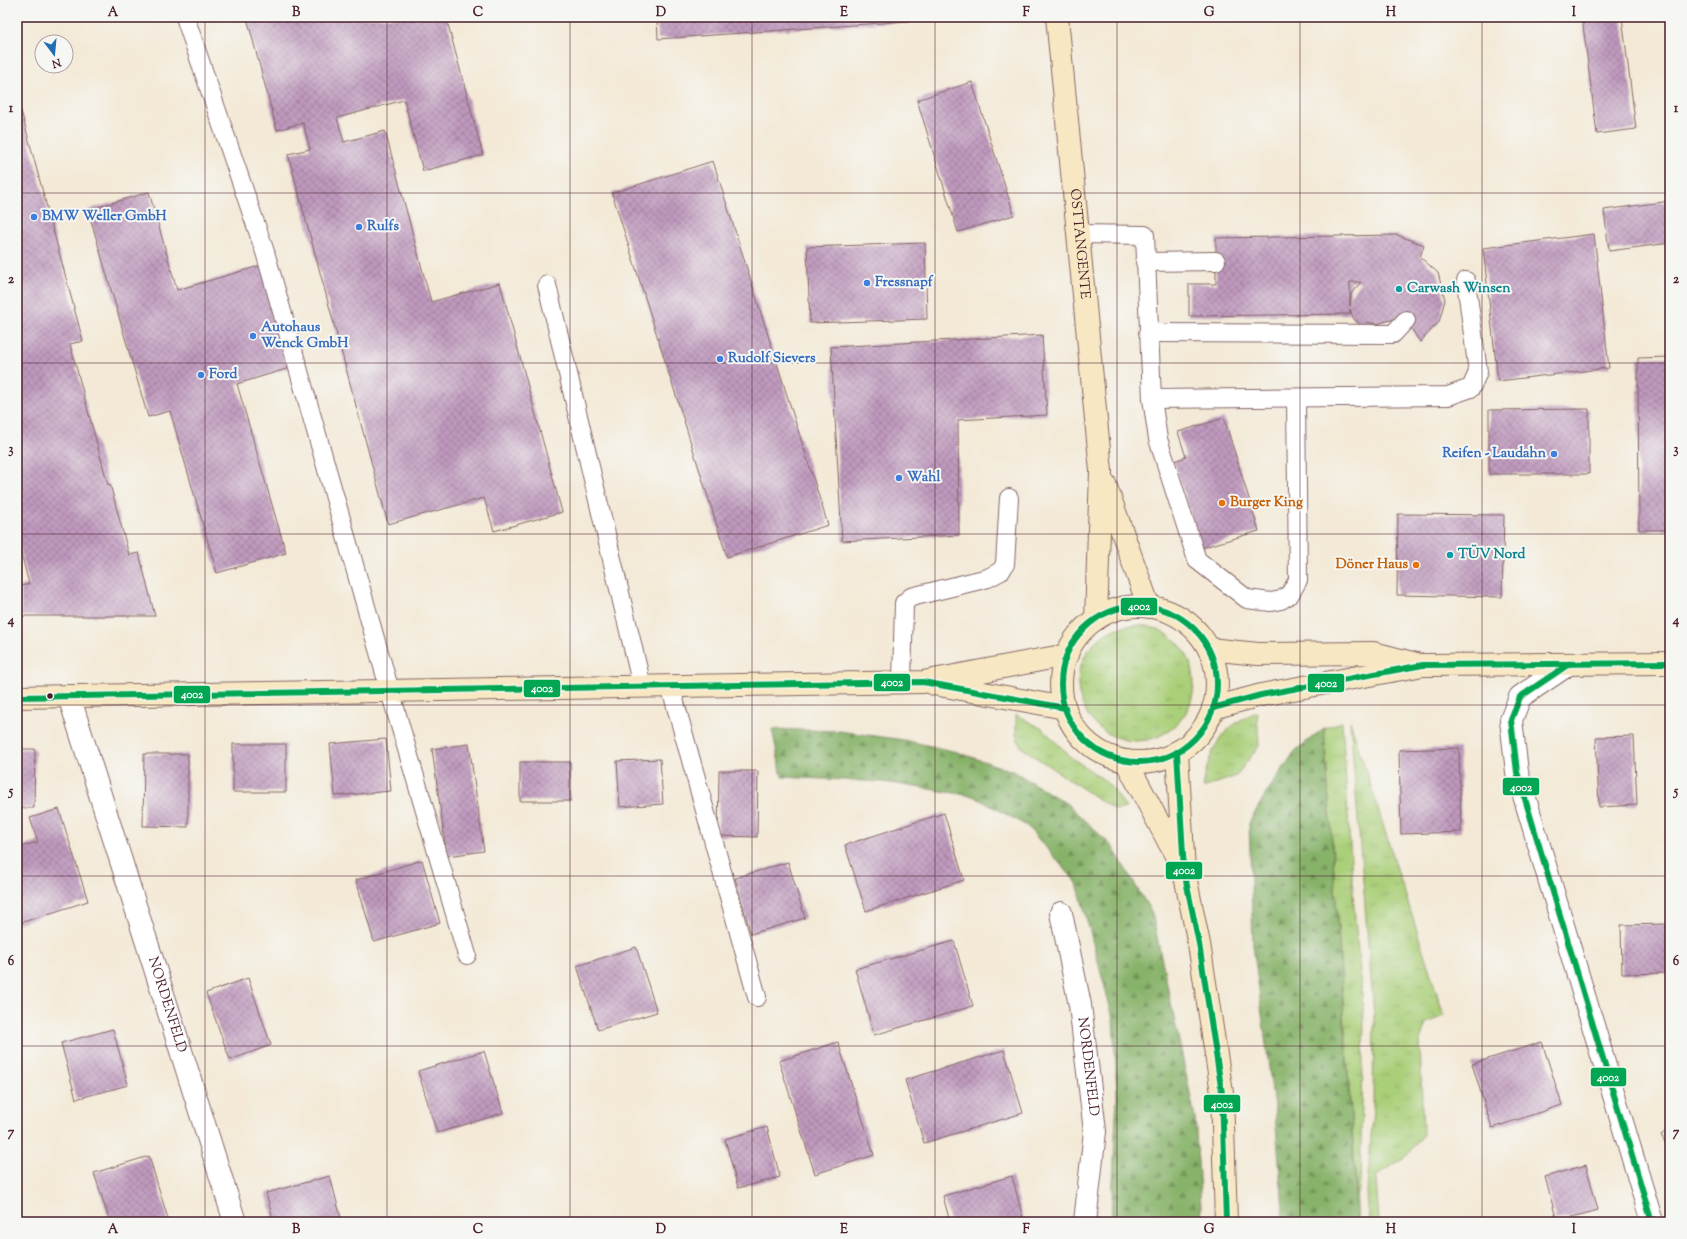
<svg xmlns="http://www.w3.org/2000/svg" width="1687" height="1239" font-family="'Sorts Mill Goudy',serif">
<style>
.grass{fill:url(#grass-tufts);stroke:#7a7752}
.forest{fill:url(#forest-firs);stroke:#68684a}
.building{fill:url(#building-cross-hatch);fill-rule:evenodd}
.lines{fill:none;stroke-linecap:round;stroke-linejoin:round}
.service-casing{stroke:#856667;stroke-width:20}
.minor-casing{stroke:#856667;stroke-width:24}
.secondary-casing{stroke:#856667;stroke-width:24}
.service{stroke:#fff;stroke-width:18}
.minor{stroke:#fff;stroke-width:22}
.secondary{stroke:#f7e8c3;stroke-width:22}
.bus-1-casing{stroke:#f6f6f2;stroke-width:9}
.bus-1{stroke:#00a651;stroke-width:6}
.grid{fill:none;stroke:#4a1f2b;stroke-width:1;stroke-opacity:0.55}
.shop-dot{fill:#3f7fe0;stroke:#f6f6f2;stroke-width:1.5}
.culture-dot{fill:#0f9aa8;stroke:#f6f6f2;stroke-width:1.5}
.food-dot{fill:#e8710a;stroke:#f6f6f2;stroke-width:1.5}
.bus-dot{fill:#4a1f2b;stroke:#f6f6f2;stroke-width:1.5}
.labels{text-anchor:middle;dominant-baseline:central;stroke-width:4;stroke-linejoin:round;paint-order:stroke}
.shop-label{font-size:14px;font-weight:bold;fill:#366cbe;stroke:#f6f6f2;text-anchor:start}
.street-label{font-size:14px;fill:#4a1f2b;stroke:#f6f6f2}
.culture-label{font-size:14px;font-weight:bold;fill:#0d838f;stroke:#f6f6f2;text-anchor:start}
.food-label{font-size:14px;font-weight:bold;fill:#c56008;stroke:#f6f6f2;text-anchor:start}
.line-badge{stroke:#f6f6f2;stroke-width:1.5}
.badge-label{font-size:11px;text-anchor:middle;font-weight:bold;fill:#fff}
.neatline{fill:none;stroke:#4a1f2b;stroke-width:1.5}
.grid-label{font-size:13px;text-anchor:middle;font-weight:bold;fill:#4a1f2b}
</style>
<defs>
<pattern id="grass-tufts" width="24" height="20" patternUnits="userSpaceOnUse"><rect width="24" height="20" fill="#aacf79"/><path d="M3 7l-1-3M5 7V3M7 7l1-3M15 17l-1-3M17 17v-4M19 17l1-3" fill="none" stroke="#94b169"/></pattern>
<pattern id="forest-firs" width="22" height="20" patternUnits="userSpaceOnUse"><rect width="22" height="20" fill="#87b269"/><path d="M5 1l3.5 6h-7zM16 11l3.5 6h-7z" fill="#709057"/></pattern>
<pattern id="building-cross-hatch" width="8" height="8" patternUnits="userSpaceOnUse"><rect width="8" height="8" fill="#bf9abe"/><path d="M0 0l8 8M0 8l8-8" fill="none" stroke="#9d7d9b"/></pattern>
</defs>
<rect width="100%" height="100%" fill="#f6f6f2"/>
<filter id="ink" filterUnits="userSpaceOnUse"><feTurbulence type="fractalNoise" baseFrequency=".025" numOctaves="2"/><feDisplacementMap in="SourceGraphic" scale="8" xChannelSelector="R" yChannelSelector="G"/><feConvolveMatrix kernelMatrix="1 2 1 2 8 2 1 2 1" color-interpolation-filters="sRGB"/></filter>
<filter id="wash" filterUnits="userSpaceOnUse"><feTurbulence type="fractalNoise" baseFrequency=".012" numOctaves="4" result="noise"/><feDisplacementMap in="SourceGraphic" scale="16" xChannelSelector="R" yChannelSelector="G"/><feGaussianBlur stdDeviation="0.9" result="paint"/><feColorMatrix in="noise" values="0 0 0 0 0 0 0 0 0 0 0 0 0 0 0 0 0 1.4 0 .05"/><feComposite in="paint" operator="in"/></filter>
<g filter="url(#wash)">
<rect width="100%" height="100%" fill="#f3e9d6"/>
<g class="grass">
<circle cx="1136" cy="683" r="58"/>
<path d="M1257,712L1259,746L1236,776L1203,788C1208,751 1221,726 1257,712Z"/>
<path d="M1016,715L1043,729L1072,758L1104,780L1113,789L1126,808L1118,810L1113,809L1022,748L1016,735Z"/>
<path d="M1350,721L1444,1016L1426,1023L1420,1040L1423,1135L1407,1155L1376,1177L1379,1222H1369L1367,1192L1373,1108L1374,1016Z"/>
<path d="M1342,722L1354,907L1364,1017L1360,1185L1357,1198L1324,728Z"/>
</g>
<g class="forest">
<path d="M1324,728L1358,1222H1284L1275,1114L1253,945L1249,823L1265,795L1295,751Z"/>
<path d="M772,729L839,731L904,740L957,752L1015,772L1067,804L1112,846L1152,913L1195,1117L1202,1222H1111L1117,1096L1113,1018L1077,883L1027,826L973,796L884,782L782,777Z"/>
</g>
<g id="blocks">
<g class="building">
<path d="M446,17L483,155L423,171L404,100L337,118L344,142L385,131L431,302L500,283L562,512L494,531L484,498L388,524L288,154L310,149L303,123L277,130L247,18Z"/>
<path d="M621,17H909V21L658,39L657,19L626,22Z"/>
<path d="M1582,17H1622L1636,129L1597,134Z"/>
<path d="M972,82L1014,215L958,232L917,100Z"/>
<path d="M17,96L83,341L70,344L108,485L110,484L129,555L139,553L155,616H21V586L29,584L17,537Z"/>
<path d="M713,161L828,525L727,557L612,193Z"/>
<path d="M149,192L177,290L266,264L296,366L237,384L286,553L217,573L170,411L148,417L88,210Z"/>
<path d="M1670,201V243L1609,251L1604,210Z"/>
<path d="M1594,234L1609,368L1498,381L1483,248Z"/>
<path d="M1397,235L1424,245L1420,257L1438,273L1445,300L1439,322L1420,342L1406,320L1400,317L1377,324L1367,322L1363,327L1353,318L1350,309V314L1189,316V284H1216V238ZM1350,282H1361L1351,294L1350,306Z"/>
<path d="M925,243L927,319L810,323L807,247Z"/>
<path d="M1042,335L1047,415L958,420L959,535L842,541L831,347Z"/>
<path d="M1670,357V530H1639L1638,358Z"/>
<path d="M1589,409V474H1489V410Z"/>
<path d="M1224,418L1259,531L1201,548L1174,461L1186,457L1178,432Z"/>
<path d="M1398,514L1504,515L1502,597L1397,595Z"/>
<path d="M1634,736L1637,805L1599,807L1596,737Z"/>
<path d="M386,739L391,791L335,796L330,744Z"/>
<rect x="233" y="744" width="53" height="48"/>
<path d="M469,744L484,851L447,856L432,749Z"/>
<path d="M1459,748L1461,832L1401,834L1399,750Z"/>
<path d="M17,749H35L34,808H17Z"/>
<path d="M144,754H188V827L143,826Z"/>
<path d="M660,759L663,804L620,807L617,761Z"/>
<rect x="520" y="762" width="50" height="39"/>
<path d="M719,771H758L757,837L718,836Z"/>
<path d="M59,809L88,901L17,924V848L38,842L30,818Z"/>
<path d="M944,813L964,880L866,911L845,845Z"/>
<path d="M422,860L440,923L374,942L356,880Z"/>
<path d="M788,862L805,918L751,934L735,878Z"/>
<path d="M1667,924H1670V973L1622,974L1621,925Z"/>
<path d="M954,941L973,1006L874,1035L855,969Z"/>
<path d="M636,947L657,1012L598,1030L577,966Z"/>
<path d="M248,978L271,1045L230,1060L206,993Z"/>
<path d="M113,1029L128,1085L76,1099L61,1043Z"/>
<path d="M838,1042L874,1155L815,1174L779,1061Z"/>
<path d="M1542,1042L1562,1105L1492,1128L1472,1064Z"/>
<path d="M1004,1050L1023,1113L924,1143L905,1080Z"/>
<path d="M484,1051L503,1113L437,1133L418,1071Z"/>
<path d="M767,1127L780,1177L738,1188L725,1139Z"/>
<path d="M1670,1128V1151L1661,1135Z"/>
<path d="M149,1156L169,1222H110L94,1173Z"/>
<path d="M1586,1165L1598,1210L1557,1221L1545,1177Z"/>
<path d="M330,1176L342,1222H274L266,1193Z"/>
<path d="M1012,1176L1024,1222H950L943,1196Z"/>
</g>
</g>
</g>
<g filter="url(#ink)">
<use href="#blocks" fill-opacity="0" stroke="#856667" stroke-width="1"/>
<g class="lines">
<g class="service-casing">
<g id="service">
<path d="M185,17L265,252L390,691L467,955"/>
<path d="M1078,234L1145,235L1152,399L1158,439L1197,560L1247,599L1271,602L1281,600L1290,594L1298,580L1296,398"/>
<path d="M1145,262L1216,261"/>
<path d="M547,285L642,686"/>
<path d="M1148,333L1393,334L1406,320"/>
<path d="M1152,399L1448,396L1471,388L1478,372L1466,281"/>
<path d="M902,682L904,603L911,597L988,578L1001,571L1005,564L1009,498"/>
<path d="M670,685L757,997"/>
</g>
</g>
<g class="minor-casing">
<g id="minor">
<path d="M1569,664L1520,697L1511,720L1517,772L1652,1222"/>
<path id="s1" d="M69,696L235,1222"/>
<path id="s2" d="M1061,913L1080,1005L1095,1131L1085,1222"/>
</g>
</g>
<g class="secondary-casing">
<g id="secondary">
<path id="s3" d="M1057,17L1101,471L1096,619"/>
<path d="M1105,484L1149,607"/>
<circle cx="1139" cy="684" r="78"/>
<path d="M1209,649L1258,654L1373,653L1416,664"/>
<path d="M934,684L1065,708"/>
<path d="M17,697L923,682L1067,655"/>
<path d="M1213,708L1261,695L1423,665L1670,663"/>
<path d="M1177,752L1184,871L1199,944L1222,1093L1226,1222"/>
<path d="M1126,761L1181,865"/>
</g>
</g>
<use href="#service" class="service"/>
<use href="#minor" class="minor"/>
<use href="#secondary" class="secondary"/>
<g class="bus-1-casing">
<g id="bus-1">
<circle cx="1139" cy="684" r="78"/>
<path d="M1569,664L1520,697L1511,720L1517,772L1652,1222"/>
<path d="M17,697L923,682L1065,708"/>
<path d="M1213,708L1261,695L1423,665L1670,663"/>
<path d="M1177,752L1184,871L1199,944L1222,1093L1226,1222"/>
</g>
</g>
<use href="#bus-1" class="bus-1"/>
</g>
</g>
<path class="grid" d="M205,17V1222M387,17V1222M570,17V1222M752,17V1222M935,17V1222M1117,17V1222M1300,17V1222M1482,17V1222M17,193H1670M17,363H1670M17,534H1670M17,705H1670M17,876H1670M17,1046H1670"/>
<g class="shop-dot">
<circle cx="34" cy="217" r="4"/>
<circle cx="359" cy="227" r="4"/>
<circle cx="867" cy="283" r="4"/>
<circle cx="253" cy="336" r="4"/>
<circle cx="720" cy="359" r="4"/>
<circle cx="201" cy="375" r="4"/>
<circle cx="1554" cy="454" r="4"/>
<circle cx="899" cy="478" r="4"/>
</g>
<g class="culture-dot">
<circle cx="1399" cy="289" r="4"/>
<circle cx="1450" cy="555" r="4"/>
</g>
<g class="food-dot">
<circle cx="1222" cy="503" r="4"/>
<circle cx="1416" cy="565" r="4"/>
</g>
<circle class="bus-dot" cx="50" cy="696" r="3.5"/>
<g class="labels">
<g class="shop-label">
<text x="42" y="217">BMW Weller GmbH</text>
<text x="367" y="227">Rulfs</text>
<text x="875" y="283">Fressnapf</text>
<text x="261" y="328">Autohaus<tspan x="261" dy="16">Wenck GmbH</tspan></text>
<text x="728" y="359">Rudolf Sievers</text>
<text x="209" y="375">Ford</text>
<text x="1546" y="454" text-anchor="end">Reifen - Laudahn</text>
<text x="907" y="478">Wahl</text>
</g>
<g class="street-label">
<text stroke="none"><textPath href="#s3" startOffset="228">OSTTANGENTE</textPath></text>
<text stroke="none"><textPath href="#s1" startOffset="324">NORDENFELD</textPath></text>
<text stroke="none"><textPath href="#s2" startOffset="156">NORDENFELD</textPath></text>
</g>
<g class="culture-label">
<text x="1407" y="289">Carwash Winsen</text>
<text x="1458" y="555">TÜV Nord</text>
</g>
<g class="food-label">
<text x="1230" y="503">Burger King</text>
<text x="1408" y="565" text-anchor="end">Döner Haus</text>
</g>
</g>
<g class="line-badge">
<rect x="1120" y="597" width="38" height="19" rx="4" fill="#00a651"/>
<rect x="873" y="673" width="38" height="19" rx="4" fill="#00a651"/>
<rect x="1307" y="673" width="38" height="20" rx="4" fill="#00a651"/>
<rect x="523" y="679" width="38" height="19" rx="4" fill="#00a651"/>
<rect x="173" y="685" width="38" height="19" rx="4" fill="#00a651"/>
<rect x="1502" y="777" width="38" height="19" rx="4" fill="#00a651"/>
<rect x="1165" y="861" width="38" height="19" rx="4" fill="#00a651"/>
<rect x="1590" y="1067" width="37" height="20" rx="4" fill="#00a651"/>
<rect x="1203" y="1094" width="38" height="19" rx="4" fill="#00a651"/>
</g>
<g class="badge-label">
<text x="1139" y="610">4002</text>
<text x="892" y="686">4002</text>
<text x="1326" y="687">4002</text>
<text x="542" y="692">4002</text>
<text x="192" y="698">4002</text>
<text x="1521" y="791">4002</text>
<text x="1184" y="874">4002</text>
<text x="1608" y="1081">4002</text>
<text x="1222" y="1108">4002</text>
</g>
<rect width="1687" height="1239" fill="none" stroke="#f6f6f2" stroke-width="44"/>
<g transform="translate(54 54) rotate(164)"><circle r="19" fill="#f6f6f2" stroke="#b1a0a2"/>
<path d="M0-3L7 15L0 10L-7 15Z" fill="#1f6fb2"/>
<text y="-6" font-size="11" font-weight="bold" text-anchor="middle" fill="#4a1f2b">N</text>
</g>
<rect x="22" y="22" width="1643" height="1195" class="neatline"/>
<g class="grid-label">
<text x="113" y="16">A</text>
<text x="296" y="16">B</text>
<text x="478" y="16">C</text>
<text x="661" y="16">D</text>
<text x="844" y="16">E</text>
<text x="1026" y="16">F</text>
<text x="1209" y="16">G</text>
<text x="1391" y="16">H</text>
<text x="1574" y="16">I</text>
<text x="11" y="112">1</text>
<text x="1676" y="112">1</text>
<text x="11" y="283">2</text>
<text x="1676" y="283">2</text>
<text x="11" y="453">3</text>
<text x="1676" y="453">3</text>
<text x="11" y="624">4</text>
<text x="1676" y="624">4</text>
<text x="11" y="795">5</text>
<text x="1676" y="795">5</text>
<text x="11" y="965">6</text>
<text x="1676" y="965">6</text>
<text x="11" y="1136">7</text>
<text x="1676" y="1136">7</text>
<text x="113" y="1233">A</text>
<text x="296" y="1233">B</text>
<text x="478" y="1233">C</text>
<text x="661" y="1233">D</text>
<text x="844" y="1233">E</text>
<text x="1026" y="1233">F</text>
<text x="1209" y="1233">G</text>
<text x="1391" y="1233">H</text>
<text x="1574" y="1233">I</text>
</g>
</svg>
